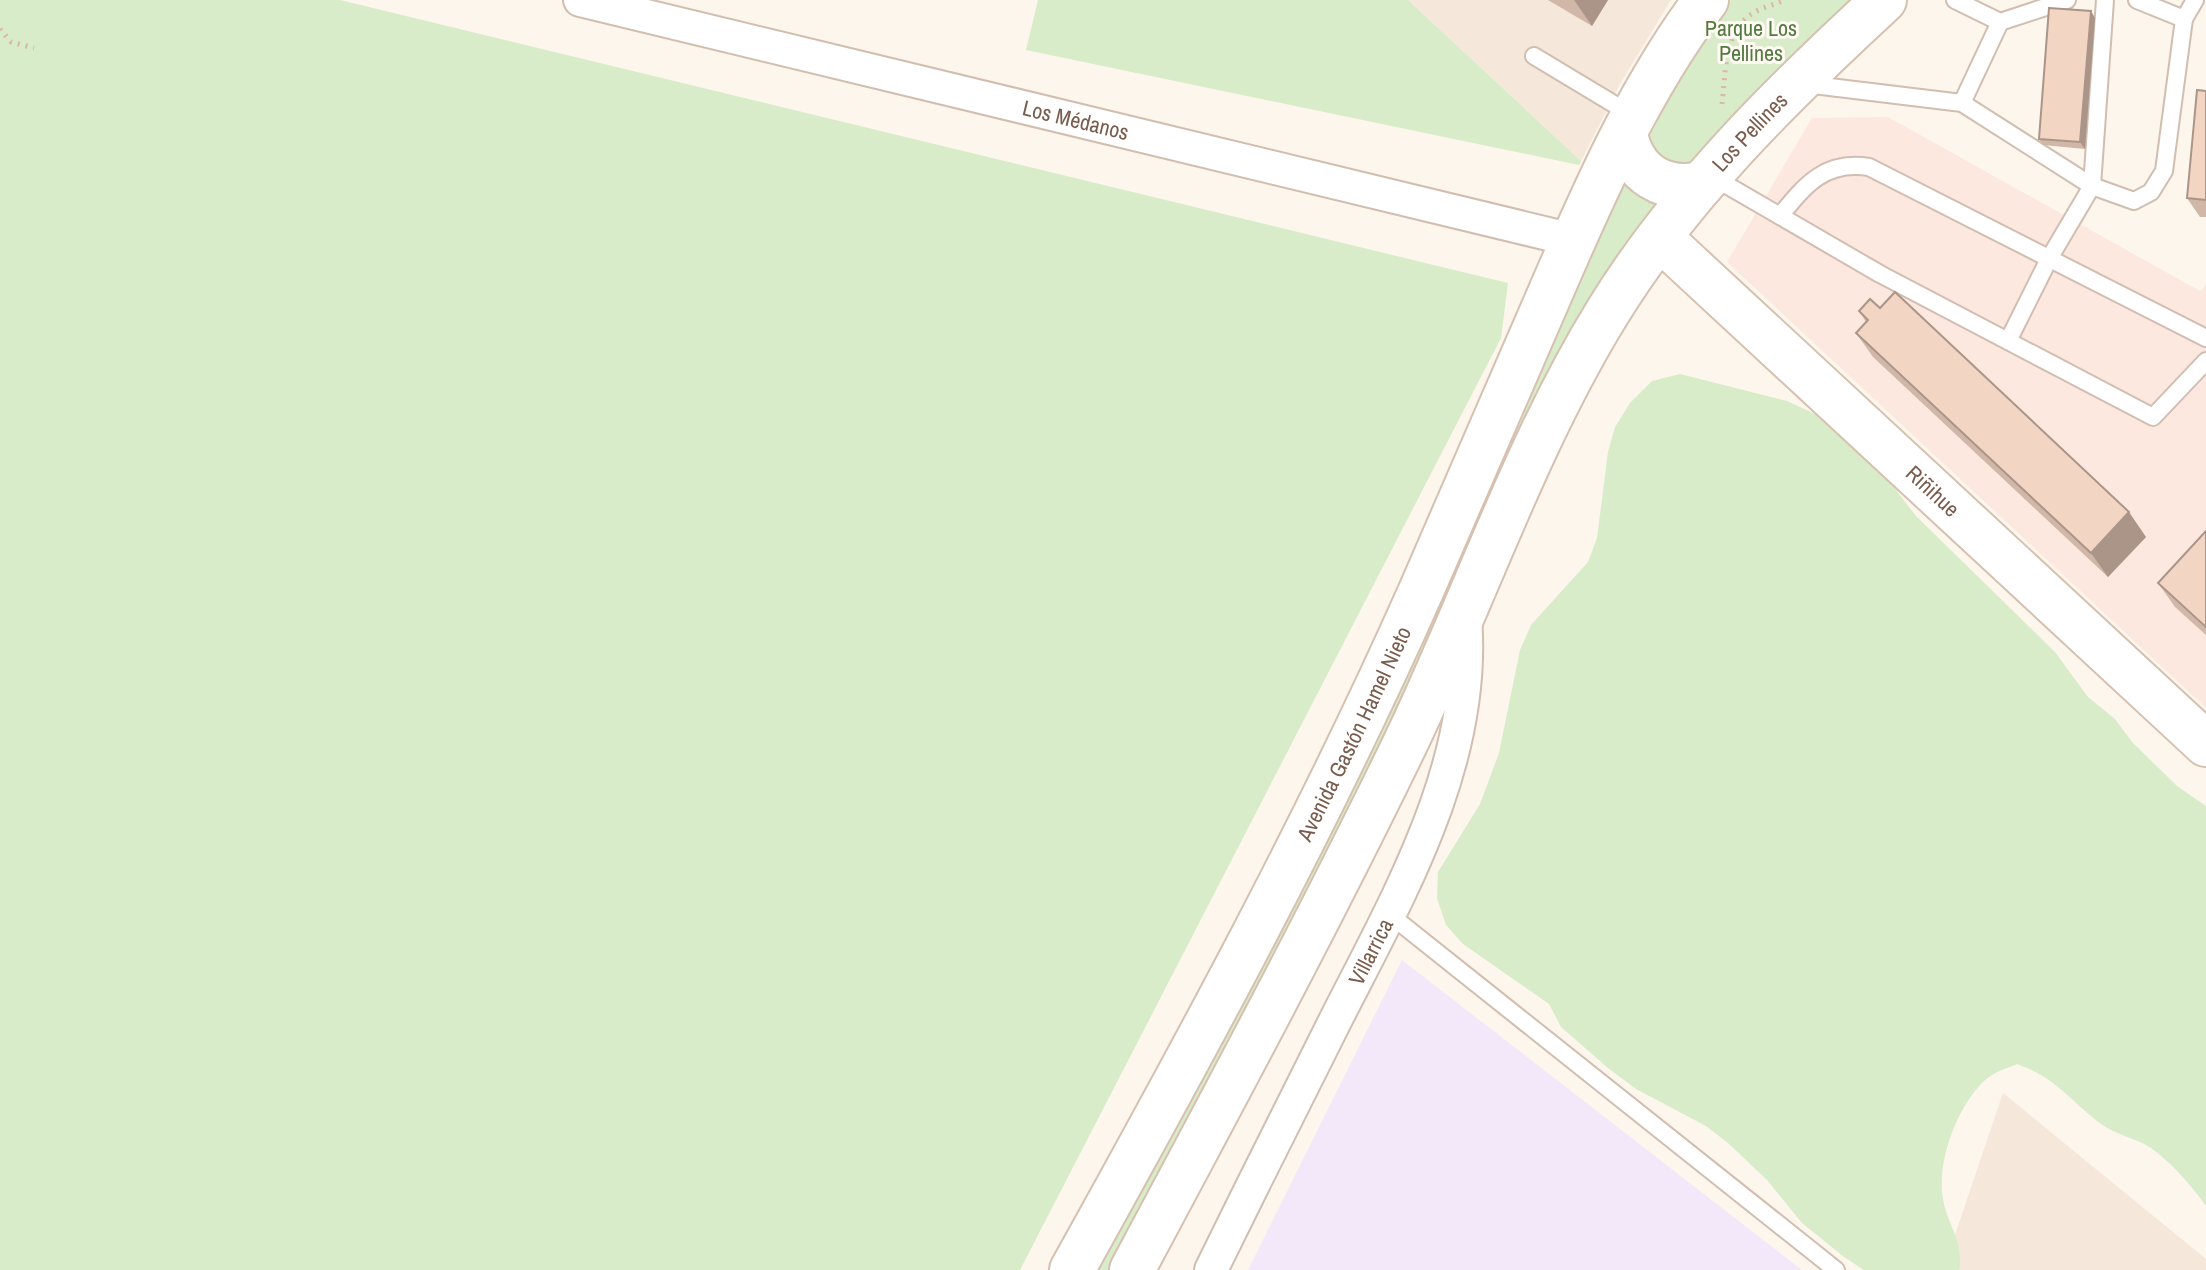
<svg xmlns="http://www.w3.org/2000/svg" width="2206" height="1270" font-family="'Archivo Narrow',sans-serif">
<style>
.residential{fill:#f5e8da}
.commercial{fill:#fde8e0}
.education{fill:#f3e8fa}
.green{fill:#d8ecc9}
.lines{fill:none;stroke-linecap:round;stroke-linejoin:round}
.lane-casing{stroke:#d1beb0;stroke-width:20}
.street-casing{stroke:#d1beb0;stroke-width:36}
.secondary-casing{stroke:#d6c0b0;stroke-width:48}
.path{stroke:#d9b8a5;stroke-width:5;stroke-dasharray:2 6;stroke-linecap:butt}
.lane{stroke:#fff;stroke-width:16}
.street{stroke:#fff;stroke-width:32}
.secondary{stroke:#fff;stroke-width:44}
.wall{fill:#d1b7a8}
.shaded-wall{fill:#aa9588}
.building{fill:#f3d5c3;stroke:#aa9588;stroke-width:2}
.labels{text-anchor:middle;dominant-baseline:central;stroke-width:6;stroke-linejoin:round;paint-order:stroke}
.park-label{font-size:22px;fill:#537a41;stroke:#fffaf3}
.street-label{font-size:22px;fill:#7a5c4d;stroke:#fffaf3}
</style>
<rect width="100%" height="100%" fill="#fdf6ec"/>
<g class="residential">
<path d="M1408,0H1671L1620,84L1581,161Z"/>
<path d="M2003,1093L2206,1259V1270H1943Z"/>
</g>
<path class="commercial" d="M1888,117L2200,291L2206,285V708L1727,262L1812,118Z"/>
<path class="education" d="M1402,960L1802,1270H1248Z"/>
<g class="green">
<path d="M0,0H340L1508,283L1501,338L1020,1270H0Z"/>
<path d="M1038,0H1408L1581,161L1579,165L1026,50Z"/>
<path d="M1731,0H1853L1755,94L1434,645L1114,1270H1093L1554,321L1681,76Z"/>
<path d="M1680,374L1787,401L1841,426L1880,469L1916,516L2055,652L2088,697L2115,719L2133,743L2177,786L2206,806V1206C2191,1185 2172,1163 2151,1148C2136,1138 2116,1135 2101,1124C2069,1100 2057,1078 2017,1064C2008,1068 1997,1071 1989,1077C1959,1100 1936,1161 1943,1199C1947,1224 1965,1244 1959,1270H1864L1844,1257L1802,1223L1767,1180L1728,1143L1706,1126L1636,1089L1608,1068L1561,1027L1549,1004L1463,944L1446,925L1437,898L1438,872L1480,804L1499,753L1520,650L1531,625L1588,562L1597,538L1608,452L1615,427L1630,403L1652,381Z"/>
</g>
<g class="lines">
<g class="lane-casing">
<g id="lane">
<path d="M1955,0L2000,22L2067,0"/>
<path d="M2137,0L2184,19"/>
<path d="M1534,56L1632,115"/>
<path d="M1805,84L1962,103L2092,186L2134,201L2151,192L2164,171L2184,19L2195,0"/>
<path d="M1962,103L2000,22"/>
<path d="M1711,176L1880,274L2153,417L2206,361"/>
<path d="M1780,216C1805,185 1825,160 1869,167L2206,338"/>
<path d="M2008,341L2050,257L2092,186L2105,0"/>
<path d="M1389,914L1836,1270"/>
</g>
</g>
<g class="street-casing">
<g id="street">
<path id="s1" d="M580,0L1573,240"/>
<path id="s2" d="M1211,1270C1252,1186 1294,1103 1336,1019C1399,895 1477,762 1465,618"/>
</g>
</g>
<g class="secondary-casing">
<g id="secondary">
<path d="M1625,134C1633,174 1663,192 1702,184"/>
<path id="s3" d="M1660,238L2206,744"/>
<path id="s4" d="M1072,1270C1196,1047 1318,823 1421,591C1464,493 1506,394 1549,296C1593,194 1639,89 1706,0"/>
<path id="s5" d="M1132,1270C1225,1096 1318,923 1404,746C1473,603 1524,448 1607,313C1680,194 1782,94 1884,0"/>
</g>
</g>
<g class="path">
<path d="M0,29L11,42L34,48"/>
<path d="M1722,104C1726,75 1723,34 1750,15C1759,8 1774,5 1785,0"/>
</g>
<use href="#lane" class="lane"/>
<use href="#street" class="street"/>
<use href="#secondary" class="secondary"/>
</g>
<g class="wall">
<path d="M1548,0H1608L1592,26Z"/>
<path d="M2095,18L2085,149L2043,145L2039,139Z"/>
<path d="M2206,91V217H2200L2187,198Z"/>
<path d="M1880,308L2146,537L2108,577L1873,357L1856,333L1866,322L1859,311Z"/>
<path d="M2206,531V635L2175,607L2158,583Z"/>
</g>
<g class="shaded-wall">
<path d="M1574,0H1608L1592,26Z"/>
<path d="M2091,11L2095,18L2085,149L2080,142Z"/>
<path d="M2129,512L2146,537L2108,577L2091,553Z"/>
</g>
<g class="building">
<path d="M2049,8L2091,11L2080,142L2039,139Z"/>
<path d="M2197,90L2206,91V200L2187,198Z"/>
<path d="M1895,292L2129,512L2091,553L1856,333L1868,320L1859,311L1870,299L1880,308Z"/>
<path d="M2206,531V627L2158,583Z"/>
</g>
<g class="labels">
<g class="park-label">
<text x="1751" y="28">Parque Los<tspan x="1751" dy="25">Pellines</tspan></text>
</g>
<g class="street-label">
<text stroke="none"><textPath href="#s1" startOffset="510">Los Médanos</textPath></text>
<text stroke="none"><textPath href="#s5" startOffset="1300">Los Pellines</textPath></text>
<text stroke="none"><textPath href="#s3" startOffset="372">Riñihue</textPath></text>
<text stroke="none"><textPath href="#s4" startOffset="606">Avenida Gastón Hamel Nieto</textPath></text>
<text stroke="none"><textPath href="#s2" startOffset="356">Villarrica</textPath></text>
</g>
</g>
</svg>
